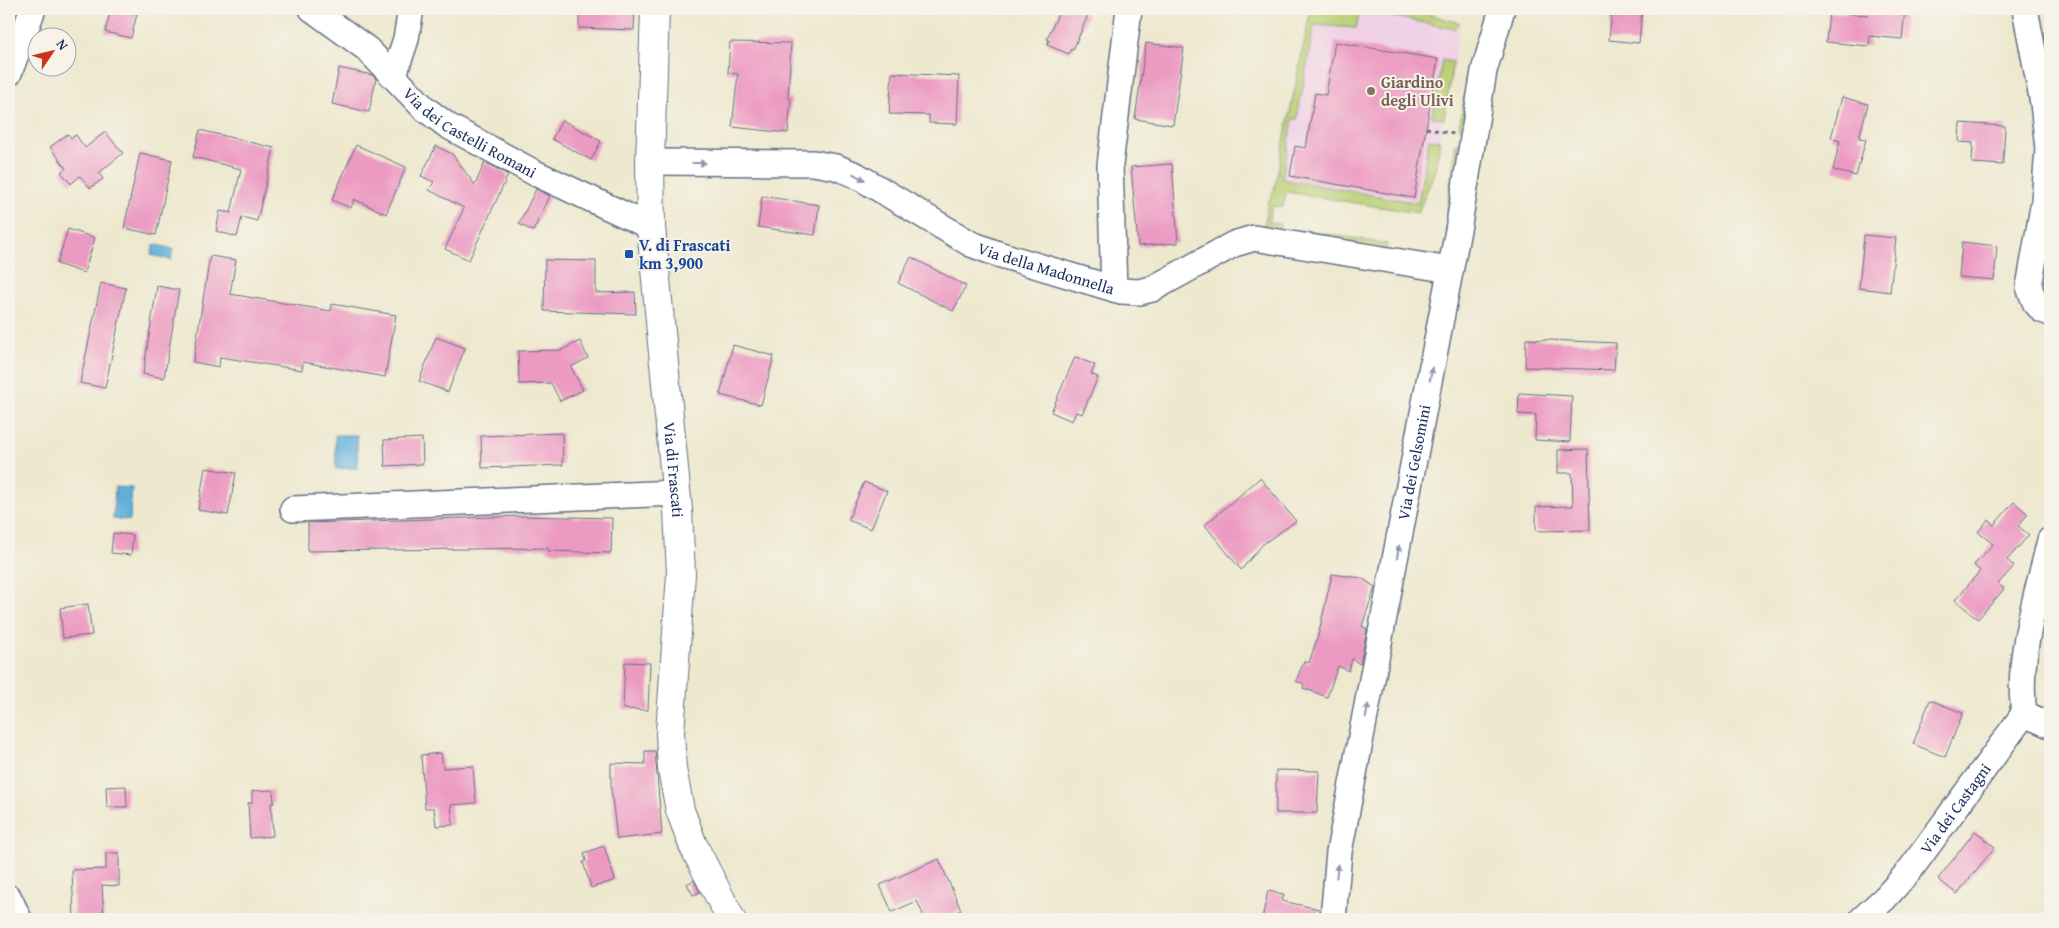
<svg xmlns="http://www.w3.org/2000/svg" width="2059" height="928" font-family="'Gentium Book Plus',serif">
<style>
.built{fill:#efd0e5}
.green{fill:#b9ce72;stroke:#6a7e68}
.water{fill:#60afda;stroke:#3e6f9c}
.building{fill:#ec9ac2}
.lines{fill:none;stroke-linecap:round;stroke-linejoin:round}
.minor-casing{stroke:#647085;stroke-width:28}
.major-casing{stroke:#647085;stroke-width:30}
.path{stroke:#647085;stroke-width:3;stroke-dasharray:4 4;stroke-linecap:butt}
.minor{stroke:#fff;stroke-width:25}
.major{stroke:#fff;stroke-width:28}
.oneway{fill:#8d97ae}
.education-dot{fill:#8d6e63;stroke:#f7f3e8;stroke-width:2}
.transit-dot{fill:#1a4fb4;stroke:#f7f3e8;stroke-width:2}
.labels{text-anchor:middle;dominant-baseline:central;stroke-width:4;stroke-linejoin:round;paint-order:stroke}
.education-label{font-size:16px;font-weight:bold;fill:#785e54;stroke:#f7f3e8;text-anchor:start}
.street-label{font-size:16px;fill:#1b2f5e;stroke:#f7f3e8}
.transit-label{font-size:16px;font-weight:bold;fill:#164399;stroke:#f7f3e8;text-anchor:start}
</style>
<rect width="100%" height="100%" fill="#f7f3e8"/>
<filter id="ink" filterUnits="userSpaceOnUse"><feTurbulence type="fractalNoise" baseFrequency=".02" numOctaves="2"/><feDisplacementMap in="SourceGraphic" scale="10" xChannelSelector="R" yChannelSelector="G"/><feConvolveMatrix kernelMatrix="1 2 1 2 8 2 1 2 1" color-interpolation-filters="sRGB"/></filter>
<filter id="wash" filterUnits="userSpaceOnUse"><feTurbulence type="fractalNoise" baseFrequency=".0096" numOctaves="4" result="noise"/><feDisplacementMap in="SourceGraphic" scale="20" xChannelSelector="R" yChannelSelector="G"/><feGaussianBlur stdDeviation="1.12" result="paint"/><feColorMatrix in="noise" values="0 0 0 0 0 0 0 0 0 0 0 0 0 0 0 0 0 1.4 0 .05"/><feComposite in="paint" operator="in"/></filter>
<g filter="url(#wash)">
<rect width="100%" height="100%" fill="#ede8ce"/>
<path class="built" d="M1311,9H1411L1460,23L1435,170L1418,213L1274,190Z"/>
<g class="green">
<path d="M1311,9H1411L1460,23L1454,29L1360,10L1356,28L1314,25L1297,119H1293L1282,179L1418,203L1429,139L1440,141L1435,170L1418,213L1286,192L1283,207L1272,206L1269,222L1281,224L1278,231L1264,227L1268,203L1274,190Z"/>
<path d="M1442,60L1453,62L1444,119L1432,117Z"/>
<path d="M1474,64L1466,131L1459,127L1470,67Z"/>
<path d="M1456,143L1463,145L1449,214L1447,211Z"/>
<path d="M1300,229L1387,244L1386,252L1296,234Z"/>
</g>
<g class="water">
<path d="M154,244L173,249L171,260L151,255Z"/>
<path d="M335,435H357L358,468L336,469Z"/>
<path d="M115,487L132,488L130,520L113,519Z"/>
</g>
<g id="blocks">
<g class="building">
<path d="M111,9H130L129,12L137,14L131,38L105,32Z"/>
<path d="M579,9H635L634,30L579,28Z"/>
<path d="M1060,9H1073L1088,15L1073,50L1071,49L1069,54L1047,45L1049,40L1047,39Z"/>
<path d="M1612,9H1642L1639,43L1609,40Z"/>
<path d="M1882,9H1905L1902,39L1870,36L1869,46L1826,42L1829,12L1867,15L1868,11L1882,12Z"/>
<path d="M730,42L791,43L788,98L791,99L788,133L732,127L738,74L728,73Z"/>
<path d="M1335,42L1438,59L1414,198L1290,176L1295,146L1306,148L1315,93L1326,95Z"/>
<path d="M1146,43L1184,48L1173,125L1135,119Z"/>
<path d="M339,68L372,75L376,79L369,112L332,104Z"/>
<path d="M892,73L959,76L957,124L929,123V115L889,114Z"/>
<path d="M1842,97L1868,104L1859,138L1866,139L1856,176L1833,170L1840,141L1831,138Z"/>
<path d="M562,120L601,141L591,160L552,139Z"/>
<path d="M1960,123L2005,126L2003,165L1972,163L1973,143L1959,142Z"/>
<path d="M200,130L274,148L257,221L242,217L237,237L216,231L220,211L231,213L241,169L193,157Z"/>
<path d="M105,132L123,153L99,173L103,179L90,188L80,176L71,184L61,172L66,168L50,147L68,134L71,138L76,135L85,148Z"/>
<path d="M356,145L406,167L386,214L354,199L351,208L332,200Z"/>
<path d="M436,146L452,154L475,185L485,162L508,175L469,260L445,249L464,208L429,190L434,182L421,176Z"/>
<path d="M140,153L172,160L156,235L124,228Z"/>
<path d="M1172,164L1178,243L1138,246L1131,167Z"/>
<path d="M536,189L550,196L533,231L519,224Z"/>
<path d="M762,196L819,205L815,235L758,227Z"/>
<path d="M68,229L95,238L84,273L57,264Z"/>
<path d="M1864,235L1896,238L1890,292L1859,288Z"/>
<path d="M1962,242L1997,246L1994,280L1959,277Z"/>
<path d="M210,256L236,260L230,294L331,311L332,304L396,315L385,377L303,362L302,370L220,357L219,367L193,362Z"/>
<path d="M911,257L966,286L953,311L898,283Z"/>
<path d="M545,260L596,261V293L635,292L636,314L544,311Z"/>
<path d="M101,283L126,288L105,388L80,383Z"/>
<path d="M157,286L179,290L164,378L143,374Z"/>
<path d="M436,337L465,348L448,392L419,381Z"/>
<path d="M1526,339L1616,343L1614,370L1525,367Z"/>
<path d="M580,341L588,358L571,367L583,390L560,401L551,383L519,384L518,351L562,350Z"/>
<path d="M733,345L774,356L761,405L720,395Z"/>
<path d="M1075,357L1095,365L1091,374L1098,377L1082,414L1076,412L1072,421L1051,412Z"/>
<path d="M1519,393L1572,396L1570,442L1535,440L1536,415L1518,414Z"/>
<path d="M562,433L563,465L482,468L481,436Z"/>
<path d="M422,438L423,464L385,466L384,440Z"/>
<path d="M1588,449L1590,530L1536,531V507L1573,506L1572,473H1558V450Z"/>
<path d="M205,468L236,473L228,515L198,510Z"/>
<path d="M1260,478L1296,521L1263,544L1241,570L1205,525Z"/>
<path d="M864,482L887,491L871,529L848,520Z"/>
<path d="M2014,502L2028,514L2018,526L2029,535L2007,560L2014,566L1998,584L2004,589L1978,619L1955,600L1980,571L1974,565L1993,544L1978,532L1988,520L1994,525Z"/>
<path d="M524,516L612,518L611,553L548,551V548L308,551V523Z"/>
<path d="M113,533L133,535L131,555L111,553Z"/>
<path d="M1332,574L1362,578L1375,587L1362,626L1367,629L1360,664L1352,659L1349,671L1338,666L1327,697L1303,688L1304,684L1296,681L1304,661L1309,663L1319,632Z"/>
<path d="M88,604L92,635L63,638L60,608Z"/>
<path d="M625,662L650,663L648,710L623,709Z"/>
<path d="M1930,700L1963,713L1945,757L1913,744Z"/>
<path d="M645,751H655L662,834L617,839L611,789V763L645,764Z"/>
<path d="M441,753L443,768L473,766L476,803L451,805L453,825L436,826L434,808H425L421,755Z"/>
<path d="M1276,770L1319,771L1317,813H1276Z"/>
<path d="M126,786L127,807H107L106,787Z"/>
<path d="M273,790L274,803H271L273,836L250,838L248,803H252V791Z"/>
<path d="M1975,831L1995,847L1957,894L1938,879Z"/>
<path d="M604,846L615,880L591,888L583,862L586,861L584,853Z"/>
<path d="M106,853H119V886L102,885L104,919H74L72,870L106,869Z"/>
<path d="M939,859L961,910L941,919H925L917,901L892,912L880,885Z"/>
<path d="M694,880L700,892L693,895L687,884Z"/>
<path d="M1268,891L1284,894L1282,901L1319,909V919H1262Z"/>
</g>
</g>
</g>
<g filter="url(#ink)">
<use href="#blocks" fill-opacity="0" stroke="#647085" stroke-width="1"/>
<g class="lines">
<g class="minor-casing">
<g id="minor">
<path id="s1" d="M312,9L367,49L424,108L448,126L535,173L651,227"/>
<path d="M2025,9L2043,103L2048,149L2044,201L2029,287L2035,302L2042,310L2050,313"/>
<path d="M9,73L33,9"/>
<path d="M394,75L406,39L411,9"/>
<path id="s2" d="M650,162L813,163L836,167L856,175L971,244L998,254L1121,291L1139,292L1152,289L1234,244L1254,238L1450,270"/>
<path d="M1114,289L1110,165L1129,9"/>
<path d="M293,509L676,493"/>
<path d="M2024,714C2016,655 2037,597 2050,540"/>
<path d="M9,898L19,919"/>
<path id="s3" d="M1333,919L1339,852L1458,230L1484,71L1502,9"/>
<path id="s4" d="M1862,919L1885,898L1910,870L2024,714L2050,725"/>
</g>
</g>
<g class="major-casing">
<g id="major">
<path id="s5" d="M655,9L650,162L651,227L678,510L681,574L670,733L672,769L680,810L693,845L731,919"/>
</g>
</g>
<path class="path" d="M1426,128L1454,134"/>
<use href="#minor" class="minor"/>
<use href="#major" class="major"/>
</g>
<defs><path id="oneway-solid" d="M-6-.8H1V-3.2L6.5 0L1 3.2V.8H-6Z" transform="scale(1.25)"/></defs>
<g class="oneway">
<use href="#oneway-solid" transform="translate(699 163)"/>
<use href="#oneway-solid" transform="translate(859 177) rotate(28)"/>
<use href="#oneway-solid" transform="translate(1431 374) rotate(-80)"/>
<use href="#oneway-solid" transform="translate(1398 552) rotate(-80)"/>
<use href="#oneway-solid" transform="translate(1367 711) rotate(-79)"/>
<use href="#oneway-solid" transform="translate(1337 871) rotate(-85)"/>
</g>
</g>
<circle class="education-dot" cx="1371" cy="91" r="5"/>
<rect class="transit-dot" x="624" y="249" width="10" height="10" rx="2.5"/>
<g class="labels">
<g class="education-label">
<text x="1381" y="82">Giardino<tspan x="1381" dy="18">degli Ulivi</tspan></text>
</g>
<g class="street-label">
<text stroke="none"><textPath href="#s1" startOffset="202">Via dei Castelli Romani</textPath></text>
<text stroke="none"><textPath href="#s2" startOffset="421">Via della Madonnella</textPath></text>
<text stroke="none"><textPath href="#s3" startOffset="464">Via dei Gelsomini</textPath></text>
<text stroke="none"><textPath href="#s5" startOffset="462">Via di Frascati</textPath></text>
<text stroke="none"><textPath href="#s4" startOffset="145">Via dei Castagni</textPath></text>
</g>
<g class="transit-label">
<text x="639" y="245">V. di Frascati<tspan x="639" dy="18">km 3,900</tspan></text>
</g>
</g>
<rect width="2059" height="928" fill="none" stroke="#f7f3e8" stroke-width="30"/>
<g transform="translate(52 52) rotate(55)"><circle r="24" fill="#f7f3e8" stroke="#9fa5b1"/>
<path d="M0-4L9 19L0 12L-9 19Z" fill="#c8321e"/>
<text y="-8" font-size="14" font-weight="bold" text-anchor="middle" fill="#1b2f5e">N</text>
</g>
</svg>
